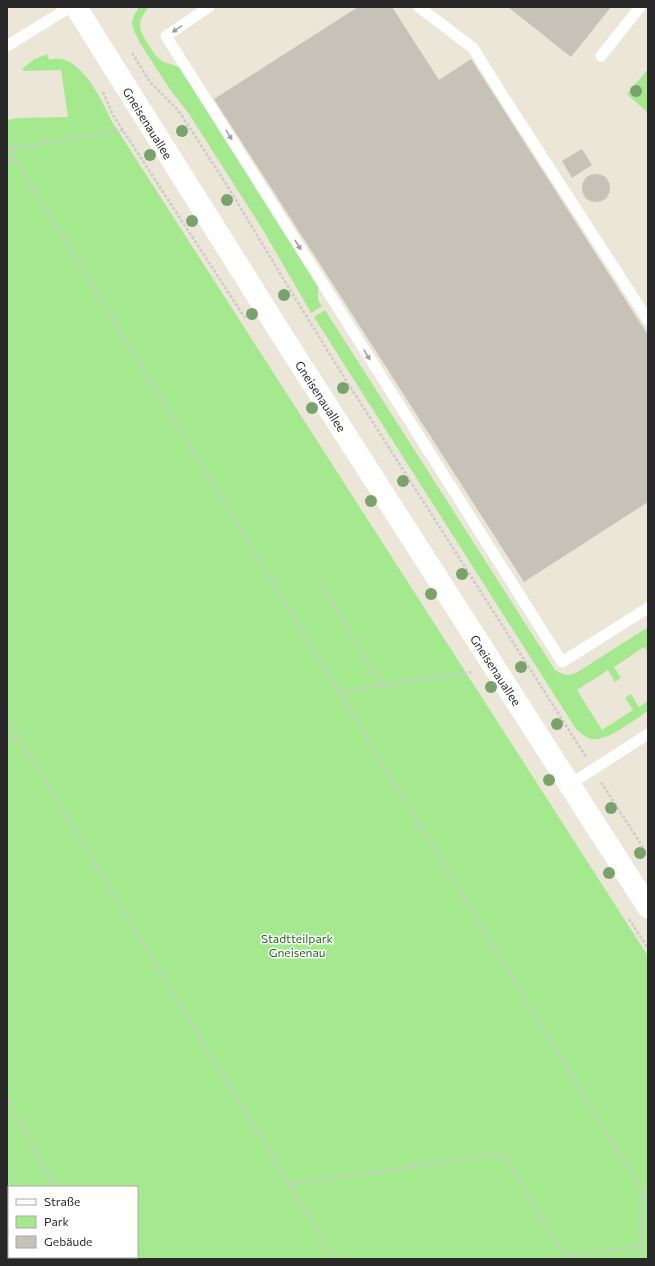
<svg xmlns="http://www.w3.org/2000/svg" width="655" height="1266" font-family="Commissioner,sans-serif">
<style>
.green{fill:#a5e98f}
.building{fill:#c7c2b8}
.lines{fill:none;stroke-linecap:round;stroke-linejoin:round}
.path{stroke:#cbcbcb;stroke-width:2.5;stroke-dasharray:3 2;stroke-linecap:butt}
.service{stroke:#fff;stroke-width:11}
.secondary{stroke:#fff;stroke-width:22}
.tree{fill:#7aa26c}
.oneway{fill:#9e9e9e}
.labels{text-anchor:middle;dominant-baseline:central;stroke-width:3;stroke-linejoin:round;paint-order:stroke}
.street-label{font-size:12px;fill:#282828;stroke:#fff}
.park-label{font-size:12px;fill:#1c6b13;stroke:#fff}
</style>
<rect width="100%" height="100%" fill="#ece6d8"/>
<g class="green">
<path d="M137,7H149C135,24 139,30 150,47C153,52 157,58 162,61C168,64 173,64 180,68L318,283V300L322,306L311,313L263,230L189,114L169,88L140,43L134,31L132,23L134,15L138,9Z"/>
<path d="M47,54L49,60C53,59 58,58 62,59C85,65 102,100 111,120L648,956V1259H70L69,1257H137V1187H9V1222H7V120L19,118L68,117L61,70L24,71L22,69L33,60Z"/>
<path d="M648,69V113L627,94Z"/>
<path d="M325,310L555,670C563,675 567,676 576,673L648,627V653L644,647L614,667L621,678L615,682L608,670L577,690L602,730L633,710L625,698L631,694L639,707L648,701V711C635,719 607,742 592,739C586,738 581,733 576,729L314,317Z"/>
</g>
<g class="building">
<path d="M358,7H392L439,80L471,59L648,335V502L524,582L214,99Z"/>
<path d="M508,7H611L571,57Z"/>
<path d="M582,149L592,165L572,178L562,161Z"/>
<circle cx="596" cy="188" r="14"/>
</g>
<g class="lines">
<g class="path">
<path d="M132,53L150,82L178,110L225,182L284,280L344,377L586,757"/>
<path d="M103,92L113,115L245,318"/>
<path d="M9,148L648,1201"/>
<path d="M7,149L123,130"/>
<path d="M7,163L15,158"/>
<path d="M321,584L383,686"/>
<path d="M340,692L472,672"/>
<path d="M7,718L334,1259"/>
<path d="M7,738L18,737"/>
<path d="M601,782L648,855"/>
<path d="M629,919L648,948"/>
<path d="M7,1098L55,1187"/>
<path d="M290,1184L492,1155H501L507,1160L559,1248L564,1253L570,1255L641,1246L642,1193"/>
<path d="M92,1257L93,1259"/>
<path d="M641,1259V1246"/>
</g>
<g class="service">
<path d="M209,7L166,36L562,662L648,608"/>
<path d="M419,7L473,48L512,110L648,320"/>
<path d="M7,46L70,7"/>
<path d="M601,56L640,7"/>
<path d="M569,785L648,734"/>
</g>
<path class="secondary" d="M76,7L283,337L648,907"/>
</g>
<g class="tree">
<circle cx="636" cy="91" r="6"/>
<circle cx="182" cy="131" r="6"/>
<circle cx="150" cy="155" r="6"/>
<circle cx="227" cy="200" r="6"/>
<circle cx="192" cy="221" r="6"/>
<circle cx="284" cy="295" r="6"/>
<circle cx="252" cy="314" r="6"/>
<circle cx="343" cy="388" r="6"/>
<circle cx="312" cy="408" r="6"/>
<circle cx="403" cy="481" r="6"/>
<circle cx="371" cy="501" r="6"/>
<circle cx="462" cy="574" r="6"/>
<circle cx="431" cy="594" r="6"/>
<circle cx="521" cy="667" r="6"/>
<circle cx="491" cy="687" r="6"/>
<circle cx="557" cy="724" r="6"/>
<circle cx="549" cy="780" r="6"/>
<circle cx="611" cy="808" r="6"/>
<circle cx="640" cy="853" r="6"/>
<circle cx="609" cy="873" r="6"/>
</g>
<defs><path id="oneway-solid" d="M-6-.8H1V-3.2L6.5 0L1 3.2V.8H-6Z"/></defs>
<g class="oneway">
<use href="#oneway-solid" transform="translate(177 29) rotate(146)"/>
<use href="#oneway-solid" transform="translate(229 135) rotate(58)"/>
<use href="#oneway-solid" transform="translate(298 245) rotate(58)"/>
<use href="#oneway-solid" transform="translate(367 355) rotate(58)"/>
</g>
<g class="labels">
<g class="street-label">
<text transform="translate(148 123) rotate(58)">Gneisenauallee</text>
<text transform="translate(321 396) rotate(57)">Gneisenauallee</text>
<text transform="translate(496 670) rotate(57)">Gneisenauallee</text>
</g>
<g class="park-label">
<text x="297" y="938">Stadtteilpark<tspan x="297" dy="14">Gneisenau</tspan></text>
</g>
</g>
<rect width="655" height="1266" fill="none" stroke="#282828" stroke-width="16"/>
<rect x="8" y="1186" width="130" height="72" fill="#ffffff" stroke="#a9a9a9"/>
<rect x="16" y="1199" width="20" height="6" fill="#ffffff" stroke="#a9a9a9"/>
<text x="44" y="1206" font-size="12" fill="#282828">Straße</text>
<rect x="16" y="1216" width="20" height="12" fill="#a5e98f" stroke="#a9a9a9"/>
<text x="44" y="1226" font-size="12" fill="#282828">Park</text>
<rect x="16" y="1236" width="20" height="12" fill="#c7c2b8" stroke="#a9a9a9"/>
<text x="44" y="1246" font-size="12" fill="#282828">Gebäude</text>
</svg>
